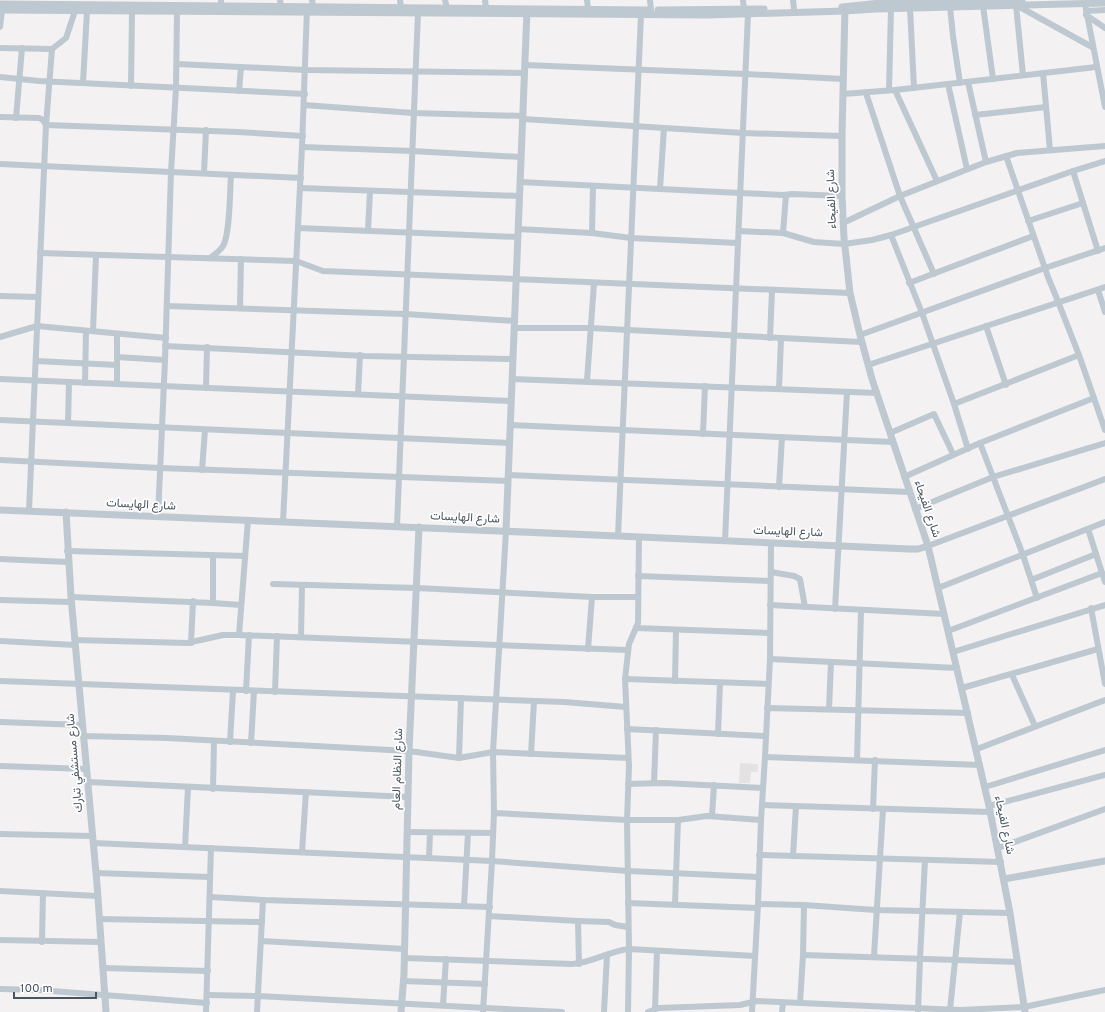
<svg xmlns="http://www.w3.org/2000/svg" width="1105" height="1012" font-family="Overpass,Vazirmatn,sans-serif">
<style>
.education{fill:#e4e2e3}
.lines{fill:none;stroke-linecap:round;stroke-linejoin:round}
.minor{stroke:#bec8d0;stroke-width:6}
.tertiary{stroke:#bec8d0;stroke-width:7}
.labels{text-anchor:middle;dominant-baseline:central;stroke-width:3.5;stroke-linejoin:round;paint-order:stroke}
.street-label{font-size:12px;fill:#48555f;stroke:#fff}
</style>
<rect width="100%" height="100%" fill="#f3f1f1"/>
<path class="education" d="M740,763L758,764V772H751L750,783H739Z"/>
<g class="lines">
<g class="minor">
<path d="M221,0V6"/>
<path d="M280,0L281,7"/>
<path d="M312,0L313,7"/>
<path d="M400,0L401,7"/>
<path d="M445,0L447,8"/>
<path d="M485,0L486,8"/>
<path d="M587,0L588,9"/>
<path d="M650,0L651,10"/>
<path d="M743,0L744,9"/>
<path d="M793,0L794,9"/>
<path d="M1085,4L1105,107"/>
<path d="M1016,5L1092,47"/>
<path d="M1016,5L1023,75"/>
<path d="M983,6L993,79"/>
<path d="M950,7L953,36L960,83"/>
<path d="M910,8L914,88"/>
<path d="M1086,11L1105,10"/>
<path d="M1086,15L1105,28"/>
<path d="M0,27L2,10"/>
<path d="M0,48L52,49L66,38L75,11"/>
<path d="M177,64L306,70L525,73"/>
<path d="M525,65L745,74L843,79"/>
<path d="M1043,73L1050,150"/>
<path d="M0,77L39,81L305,94"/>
<path d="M968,82L986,162"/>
<path d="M83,83L87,11"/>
<path d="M948,84L967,169"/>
<path d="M131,86L132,11"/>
<path d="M889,90L891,9"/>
<path d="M895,90L937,181"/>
<path d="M239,91L241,67"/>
<path d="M866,93L900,196L934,274"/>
<path d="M843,94L895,90L1096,67"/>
<path d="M304,105L413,113L523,116"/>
<path d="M975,115L1046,107"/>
<path d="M0,117L39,118L43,120L46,125L238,132L303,136"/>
<path d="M16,118L22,48"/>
<path d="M523,119L743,133L842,136"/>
<path d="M302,147L412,151L521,157"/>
<path d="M1006,156L1048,277L1057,299L1079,355L1105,430"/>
<path d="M0,164L301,178"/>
<path d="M1073,171L1098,251"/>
<path d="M204,173L206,130"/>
<path d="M520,182L740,193L783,195L792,194L842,196"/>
<path d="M300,188L520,196"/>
<path d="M660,189L664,128"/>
<path d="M1028,221L1083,203"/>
<path d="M843,223L900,196L986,162L1017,153L1105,146"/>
<path d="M298,228L518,237"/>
<path d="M518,229L592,233L631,238L738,243"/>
<path d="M368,230L370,191"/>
<path d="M739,231L783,233L814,242L844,244L872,240L891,235L1073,171L1105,161"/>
<path d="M592,233L593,186"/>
<path d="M783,233L786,195"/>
<path d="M891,235L922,313L954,404L968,449"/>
<path d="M40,253L296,261L323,271L850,293"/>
<path d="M210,258C214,255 220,251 223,246C230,235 230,189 231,175"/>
<path d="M909,283L1033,236"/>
<path d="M1098,290L1105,312"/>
<path d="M0,296L38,297"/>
<path d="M167,306L405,314L515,321"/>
<path d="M240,308L241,259"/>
<path d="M986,326L1006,385"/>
<path d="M514,328H590L861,342"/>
<path d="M93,331L96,255"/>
<path d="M117,334V384"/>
<path d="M860,335L1045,268L1105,248"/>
<path d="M0,337L37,326L166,338"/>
<path d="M770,338L772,290"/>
<path d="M165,346L365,356L513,359"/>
<path d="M117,357L165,360"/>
<path d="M36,361L117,365"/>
<path d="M868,365L1105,287"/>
<path d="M0,379L511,401"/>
<path d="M512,379L877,393"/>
<path d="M587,381L594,283"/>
<path d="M85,383L86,331"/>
<path d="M206,388L207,347"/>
<path d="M779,389L781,339"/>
<path d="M358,394L360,355"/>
<path d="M954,404L1079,355"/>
<path d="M0,420L510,443"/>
<path d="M68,423L69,382"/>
<path d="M510,425L893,442"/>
<path d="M890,433L934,414L953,454"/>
<path d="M703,434L705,386"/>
<path d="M980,443L1023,555L1037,598"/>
<path d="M0,460L160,468L508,481"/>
<path d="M202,470L205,430"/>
<path d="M508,475L909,492"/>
<path d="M904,477L980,443L1094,398"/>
<path d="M779,487L782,437"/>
<path d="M915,509L993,477L1105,443"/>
<path d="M29,511L46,125L52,49"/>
<path d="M158,517L165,360L171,172L176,88L177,12"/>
<path d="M283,522L302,147L307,8"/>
<path d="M397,526L418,13"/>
<path d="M1088,529L1105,582"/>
<path d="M618,536L641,15"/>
<path d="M725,541L748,14"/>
<path d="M928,546L1105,479"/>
<path d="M67,551L245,556"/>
<path d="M0,559L68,562"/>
<path d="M771,572L794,576L800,579L805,607"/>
<path d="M638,576L770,581"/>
<path d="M1031,580L1096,554"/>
<path d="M273,584L417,588L592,597H638"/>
<path d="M938,588L1105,522"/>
<path d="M71,597L213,603V555"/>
<path d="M0,600L71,602"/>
<path d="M213,603L241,605"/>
<path d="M770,605L944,614"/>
<path d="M1091,608L1105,684"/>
<path d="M835,609L847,392"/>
<path d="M636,628L770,633"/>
<path d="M948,631L1102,573"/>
<path d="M239,635L248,520"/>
<path d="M301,637L302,585"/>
<path d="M75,640L187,643L223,635H239L627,650"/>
<path d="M0,641L75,645"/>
<path d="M191,643L193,601"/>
<path d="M588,649L592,597"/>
<path d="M953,652L1105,605"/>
<path d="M770,659L957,668"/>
<path d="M1012,675L1035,726"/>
<path d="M625,679L768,684"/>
<path d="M0,681L564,702L626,707"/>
<path d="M675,681L676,630"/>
<path d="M962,688L1098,649"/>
<path d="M246,691L249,635"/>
<path d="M275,692L277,636"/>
<path d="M767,708L968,713"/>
<path d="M829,709L831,662"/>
<path d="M0,722L82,725"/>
<path d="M627,729L766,736"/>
<path d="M718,734L720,683"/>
<path d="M83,736L167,738L409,751L459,758L493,752L628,758"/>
<path d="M230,742L233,691"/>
<path d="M251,743L254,691"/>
<path d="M977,749L1105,700"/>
<path d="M531,754L534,701"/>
<path d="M765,757L980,765"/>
<path d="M459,758L461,698"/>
<path d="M857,760L861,610"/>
<path d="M0,766L86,769"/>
<path d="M88,782L408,797"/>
<path d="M654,783L656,730"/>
<path d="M628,784L664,783L763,788"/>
<path d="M985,787L1105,750"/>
<path d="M213,789L214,741"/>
<path d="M762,805L990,812"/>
<path d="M989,806L1105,775"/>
<path d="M873,809L875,760"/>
<path d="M494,813L627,820H678L707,816L761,820"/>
<path d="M712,816L714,785"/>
<path d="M407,832L493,833"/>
<path d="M0,834L92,836"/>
<path d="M93,843L492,861L628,871L758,877"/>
<path d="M185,847L188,787"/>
<path d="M998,848L1105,809"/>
<path d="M302,852L306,792"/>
<path d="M759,855L1001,862"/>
<path d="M793,856L796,806"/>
<path d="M429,858L430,833"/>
<path d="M96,873L210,877"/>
<path d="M0,891L98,896"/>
<path d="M210,897L263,900L490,907"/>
<path d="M628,903L757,908"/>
<path d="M675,904L678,820"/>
<path d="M758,904L804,905L876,910L1010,913"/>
<path d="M464,906L468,833"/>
<path d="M489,916L578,921L579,964"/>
<path d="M99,919L262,922"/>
<path d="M578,921L609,922L615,925L628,927"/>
<path d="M0,940L101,942"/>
<path d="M261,941L405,949"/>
<path d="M42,942L43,893"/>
<path d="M803,955L1018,962"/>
<path d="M874,956L883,809"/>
<path d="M405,958L572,964C592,963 609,951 629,949L755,956"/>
<path d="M103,968L208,971"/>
<path d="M403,981L485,984"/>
<path d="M0,989L39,990L207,1003"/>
<path d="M208,995L258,996L562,1012"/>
<path d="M800,1003L803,955L804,905"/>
<path d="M443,1005L446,959"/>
<path d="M655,1009L657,951"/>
<path d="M950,1010L960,912"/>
<path d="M206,1012L211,848"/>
<path d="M257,1012L263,900"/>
<path d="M483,1012L492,861L494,813L493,752L506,531"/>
<path d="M604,1012L607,955"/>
<path d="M628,1012L629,949L627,820L629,766L625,679L629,644L638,623L639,537"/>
<path d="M648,1012L659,1008L740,1005L757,1001L960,1010L1024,1007L1105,990"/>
<path d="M752,1012L758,904L761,820L765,757L770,659L771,543"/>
<path d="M782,1012L783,1003"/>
<path d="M918,1012L920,958L925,860"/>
</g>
<g class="tertiary">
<path d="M0,4L648,10"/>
<path d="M842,7L890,2L1022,0"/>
<path d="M845,7L842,136V196L844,238L850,293L860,335L872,379L928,546L989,806L1010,913L1025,1012"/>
<path d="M0,10L708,15L845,11L876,9L1105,3"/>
<path d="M658,10L764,9"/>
<path d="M0,510L618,536L909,549H918L928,546"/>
<path d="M66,512L71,597L97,884L106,1012"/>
<path d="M506,531L527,11"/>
<path d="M1004,879L1105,861"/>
<path d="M401,1012L404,974L409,751L419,527"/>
</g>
</g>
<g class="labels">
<g class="street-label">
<text transform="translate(832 199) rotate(-92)">شارع الفيحاء</text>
<text transform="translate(141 505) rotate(3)">شارع الهايسات</text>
<text transform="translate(927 509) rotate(71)">شارع الفيحاء</text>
<text transform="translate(465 518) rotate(3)">شارع الهايسات</text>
<text transform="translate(788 532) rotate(2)">شارع الهايسات</text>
<text transform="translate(75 763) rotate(-95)">شارع مستشفي تبارك</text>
<text transform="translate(398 769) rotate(-88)">شارع النظام العام</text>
<text transform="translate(1004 825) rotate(78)">شارع الفيحاء</text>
</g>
</g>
<path d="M14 992v6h82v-6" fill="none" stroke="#48555f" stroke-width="2"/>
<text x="20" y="992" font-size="12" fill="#48555f" stroke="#ffffff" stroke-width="3" paint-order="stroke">100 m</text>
</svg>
